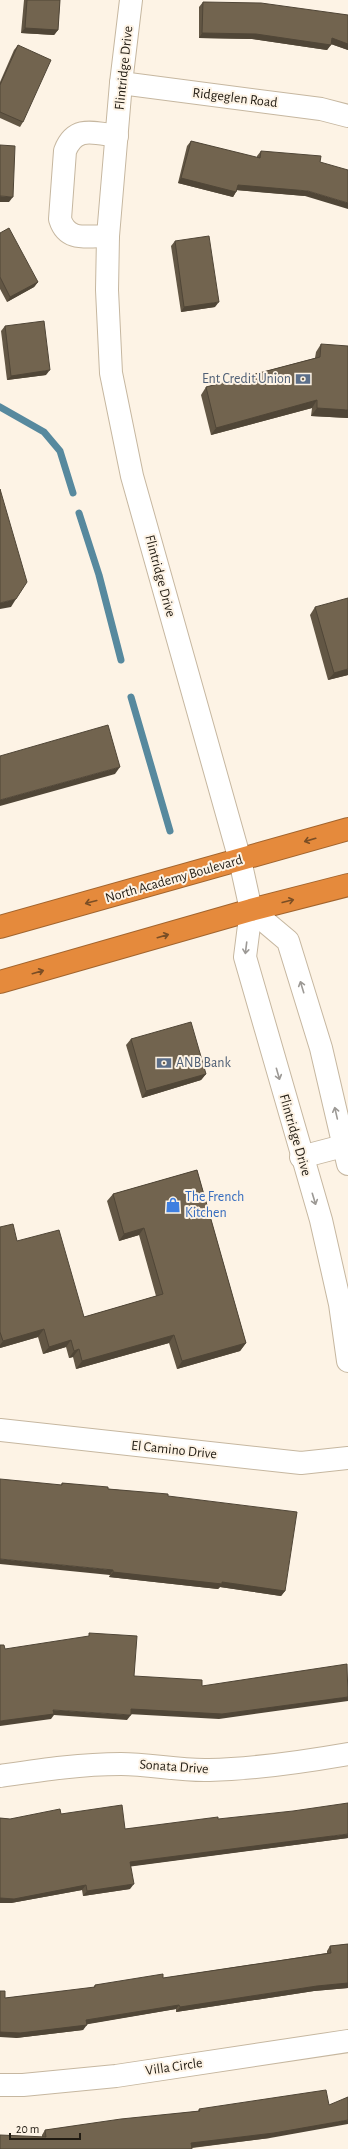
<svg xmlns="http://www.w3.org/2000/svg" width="348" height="2149" font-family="'Alegreya Sans',sans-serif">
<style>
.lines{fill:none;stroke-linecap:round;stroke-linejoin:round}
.stream{stroke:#57899e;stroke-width:7}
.minor-casing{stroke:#c6b7a0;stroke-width:24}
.highway-casing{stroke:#a1642e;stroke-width:24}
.minor{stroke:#fff;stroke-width:22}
.highway{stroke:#e58a3c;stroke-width:22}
.wall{fill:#625644}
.shaded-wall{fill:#504637}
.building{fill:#72644f;stroke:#504637}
.oneway{stroke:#7a4e25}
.oneway2{stroke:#9c9995}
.labels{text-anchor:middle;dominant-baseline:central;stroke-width:4;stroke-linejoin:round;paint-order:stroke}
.street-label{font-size:14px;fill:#221c13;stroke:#fdf3e5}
.service-label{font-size:14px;fill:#4e5e75;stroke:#fdf3e5;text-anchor:end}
.shop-label{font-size:14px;fill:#366cbe;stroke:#fdf3e5;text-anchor:start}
</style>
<rect width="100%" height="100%" fill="#fdf3e5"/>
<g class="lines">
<g class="stream">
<path d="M0,407L44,432L60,451L73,493"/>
<path d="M79,513L99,575L121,660"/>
<path d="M131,697L170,831"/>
</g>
<g class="minor-casing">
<g id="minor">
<path d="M131,0L121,83L108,236L107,290L111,373L132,476L240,860L251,910L245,957L321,1220L340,1304L348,1361"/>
<path d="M121,83L321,109L348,116"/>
<path d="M108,236C87,236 67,242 60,219L65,151C75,125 94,133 117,136"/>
<path d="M251,910L288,941L321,1048L348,1164"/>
<path d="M301,1157L343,1146"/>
<path d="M0,1430L301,1463L348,1458"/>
<path d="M0,1776C41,1770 80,1764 121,1764C150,1764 180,1771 209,1770C256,1769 302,1762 348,1754"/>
<path d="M0,2085H23L116,2076L348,2041"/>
</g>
</g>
<g class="highway-casing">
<g id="highway">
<path d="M0,927L348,829"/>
<path d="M0,982L251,910L348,885"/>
</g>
</g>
<use href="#minor" class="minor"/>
<use href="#highway" class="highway"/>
</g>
<g class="wall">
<path d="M24,0H60L58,30L54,35L21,33Z"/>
<path d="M203,2L348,15V50L331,44L327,50L252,39L199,38V7Z"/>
<path d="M18,45L23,122L20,127L0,118V82L14,50Z"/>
<path d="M191,141L257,158V156L261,151L305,196L237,190L233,197L178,183L187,146Z"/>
<path d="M0,233L38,282L34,287L7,302L0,289Z"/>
<path d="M175,241L215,307L181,312L171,246Z"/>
<path d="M5,326L46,375L7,380L1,331Z"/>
<path d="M321,344L348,418L311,416L312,408L211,435L201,395L206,387L315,358L316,352Z"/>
<path d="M315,607L348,675L328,680L310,615Z"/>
<path d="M131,1039L206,1074L201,1080L142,1098L126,1045Z"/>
<path d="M197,1170L246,1343L240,1351L177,1369L169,1343L76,1369L73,1357L69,1358L66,1347L43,1354L38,1337L0,1348V1227L17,1241L84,1317L156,1296L139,1235L119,1241L107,1201L113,1194Z"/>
<path d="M62,1483L168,1496L285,1591L281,1596L220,1587L218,1589L109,1577L110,1575L61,1485Z"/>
<path d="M61,1814L125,1829L218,1819L348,1838L131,1866L130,1889L83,1896L82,1890L11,1903H0V1818L10,1819Z"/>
<path d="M348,1944V1988L314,1991L176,2012V2009L86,2024L83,2030L16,2038L5,1998L93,1988L95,1985L163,1978L327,1953V1951L330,1946Z"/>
<path d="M199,2109L270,2138L192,2148L42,2137V2135L45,2130L198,2111Z"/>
</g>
<g class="shaded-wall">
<path d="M25,28L58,30L54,35L21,33Z"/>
<path d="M202,33L256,34L331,45L327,50L252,39L199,38Z"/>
<path d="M332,38L348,44V50L328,43Z"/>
<path d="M181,178L236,192L233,197L178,183Z"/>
<path d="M238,185L308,191L348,203V209L305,196L235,190Z"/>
<path d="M0,196L13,197L9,202H0Z"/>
<path d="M38,282L34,287L7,302L10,297Z"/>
<path d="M219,302L215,307L181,312L184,307Z"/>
<path d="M50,370L46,375L7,380L11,376Z"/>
<path d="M317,400L312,408L211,435L216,428Z"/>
<path d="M317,408L348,410V418L311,416Z"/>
<path d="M16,599L11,607L0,609V603Z"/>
<path d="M348,669V675L328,680L334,673Z"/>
<path d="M120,767L115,774L0,806V800Z"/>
<path d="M206,1074L201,1080L142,1098L146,1091Z"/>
<path d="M144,1228L139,1235L119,1241L124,1234Z"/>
<path d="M44,1329L38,1337L0,1348V1345L3,1341Z"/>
<path d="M174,1335L169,1343L76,1369L82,1361Z"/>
<path d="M71,1340L66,1347L43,1354L49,1347Z"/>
<path d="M246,1343L240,1351L177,1369L182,1361Z"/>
<path d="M79,1349L73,1357L69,1358L74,1351Z"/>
<path d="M0,1559L113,1570L110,1575L0,1564Z"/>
<path d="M113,1572L222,1582L285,1591L281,1596L220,1587L218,1589L109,1577Z"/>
<path d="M348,1697V1701L219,1719L128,1714L131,1709Z"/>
<path d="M53,1710L131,1715L127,1720L54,1715L51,1719L0,1726V1721Z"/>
<path d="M348,1834V1838L127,1867L130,1862Z"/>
<path d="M134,1884L130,1889L83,1896L87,1891Z"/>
<path d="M86,1885L82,1890L11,1903H0V1898Z"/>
<path d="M348,1983V1988L314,1991L176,2012L180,2007L317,1986Z"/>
<path d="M179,2005L176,2009L83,2025L86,2020Z"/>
<path d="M87,2025L83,2030L16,2038L0,2037V2032Z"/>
<path d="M348,2120V2124L270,2138L188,2148L191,2143Z"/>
</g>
<g class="building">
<path d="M27,0H60L58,30L25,28Z"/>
<path d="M203,2L261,3L348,15V44L332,38L331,45L256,34L202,33Z"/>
<path d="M18,45L51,60L23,122L0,112V85Z"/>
<path d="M191,141L260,158L261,151L321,156L320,162L348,170V203L308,191L238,185L236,192L181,178Z"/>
<path d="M0,145L15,146L13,197L0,196Z"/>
<path d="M9,228L38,282L10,297L0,277V233Z"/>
<path d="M209,236L219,302L184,307L175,241Z"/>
<path d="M44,321L50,370L11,376L5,326Z"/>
<path d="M321,344L348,346V410L317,408V400L216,428L206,387L320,357Z"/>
<path d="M0,489L27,582L16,599L0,603Z"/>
<path d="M348,598V669L334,673L315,607Z"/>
<path d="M108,725L120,767L0,800V756Z"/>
<path d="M191,1022L206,1074L146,1091L131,1039Z"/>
<path d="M197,1170L246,1343L182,1361L174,1335L82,1361L79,1349L74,1351L71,1340L49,1347L44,1329L3,1341L0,1332V1227L13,1224L17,1241L59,1230L84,1317L163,1294L144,1228L124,1234L113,1194Z"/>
<path d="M0,1479L62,1485V1483L108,1487V1489L168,1494V1496L297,1512L285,1591L222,1582V1584L113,1572V1570L0,1559Z"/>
<path d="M89,1633L137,1636L134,1676L202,1680V1686L347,1664L348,1697L222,1714L131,1709V1715L53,1710L54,1714L0,1721V1645H4L5,1649L89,1636Z"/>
<path d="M348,1803V1834L130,1862L134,1884L87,1891L86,1885L14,1899L0,1898V1818L10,1819L60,1809L61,1814L122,1805L125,1829L218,1817V1819L293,1811Z"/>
<path d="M348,1944V1983L317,1986L180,2007L179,2005L86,2020L87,2025L20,2033L0,2032V1991H5V1998L95,1987V1985L163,1974V1978L331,1953L330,1946Z"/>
<path d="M326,2090L329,2105L348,2097V2120L274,2133L191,2143L192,2149H0V2135L46,2137L45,2130L121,2119L200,2111L199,2109Z"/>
</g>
<defs><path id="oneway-shaft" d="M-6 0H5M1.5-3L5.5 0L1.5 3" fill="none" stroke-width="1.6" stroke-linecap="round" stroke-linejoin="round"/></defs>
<g class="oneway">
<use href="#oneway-shaft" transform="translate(310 840) rotate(164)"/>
<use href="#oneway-shaft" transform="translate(288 901) rotate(-14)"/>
<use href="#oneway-shaft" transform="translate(91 902) rotate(165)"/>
<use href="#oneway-shaft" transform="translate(163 936) rotate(-16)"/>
<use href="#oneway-shaft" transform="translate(38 972) rotate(-16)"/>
</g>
<g class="oneway2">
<use href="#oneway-shaft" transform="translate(246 948) rotate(97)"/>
<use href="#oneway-shaft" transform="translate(302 987) rotate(-107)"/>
<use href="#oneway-shaft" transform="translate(278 1074) rotate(74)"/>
<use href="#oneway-shaft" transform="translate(336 1113) rotate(-103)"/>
<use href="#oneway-shaft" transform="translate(314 1199) rotate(73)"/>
</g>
<defs>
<g id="bank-bare" transform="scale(1.2)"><path d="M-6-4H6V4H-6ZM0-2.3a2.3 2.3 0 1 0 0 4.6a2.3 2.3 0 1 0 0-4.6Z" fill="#5c6f8a" stroke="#fdf3e5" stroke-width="2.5" paint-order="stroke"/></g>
<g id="shop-bare" transform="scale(1.2)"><path d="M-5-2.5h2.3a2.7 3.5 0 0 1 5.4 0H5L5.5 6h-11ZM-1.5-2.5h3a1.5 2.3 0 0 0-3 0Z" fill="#3f7fe0" stroke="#fdf3e5" stroke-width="2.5" paint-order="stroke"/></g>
</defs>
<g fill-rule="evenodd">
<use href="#bank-bare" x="303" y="379"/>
<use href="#bank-bare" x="164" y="1063"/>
<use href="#shop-bare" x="173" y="1205"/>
</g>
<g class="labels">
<g class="street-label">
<text transform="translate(124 68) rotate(-84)">Flintridge Drive</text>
<text transform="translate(235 98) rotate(7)">Ridgeglen Road</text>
<text transform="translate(160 576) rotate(75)">Flintridge Drive</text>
<text transform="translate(174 879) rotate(-16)">North Academy Boulevard</text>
<text transform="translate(295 1135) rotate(74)">Flintridge Drive</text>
<text transform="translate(174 1450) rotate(6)">El Camino Drive</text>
<text transform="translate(174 1767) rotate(4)">Sonata Drive</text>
<text transform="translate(174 2067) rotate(-8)">Villa Circle</text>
</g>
<g class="service-label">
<text x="291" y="379">Ent Credit Union</text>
<text x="176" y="1063" text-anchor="start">ANB Bank</text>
</g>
<g class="shop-label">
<text x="185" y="1197">The French<tspan x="185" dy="16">Kitchen</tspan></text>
</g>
</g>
<path d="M10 2133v6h70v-6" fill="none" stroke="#221c13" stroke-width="2"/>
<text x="16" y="2133" font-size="12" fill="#221c13" stroke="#fdf3e5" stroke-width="3" paint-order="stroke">20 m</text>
</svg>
